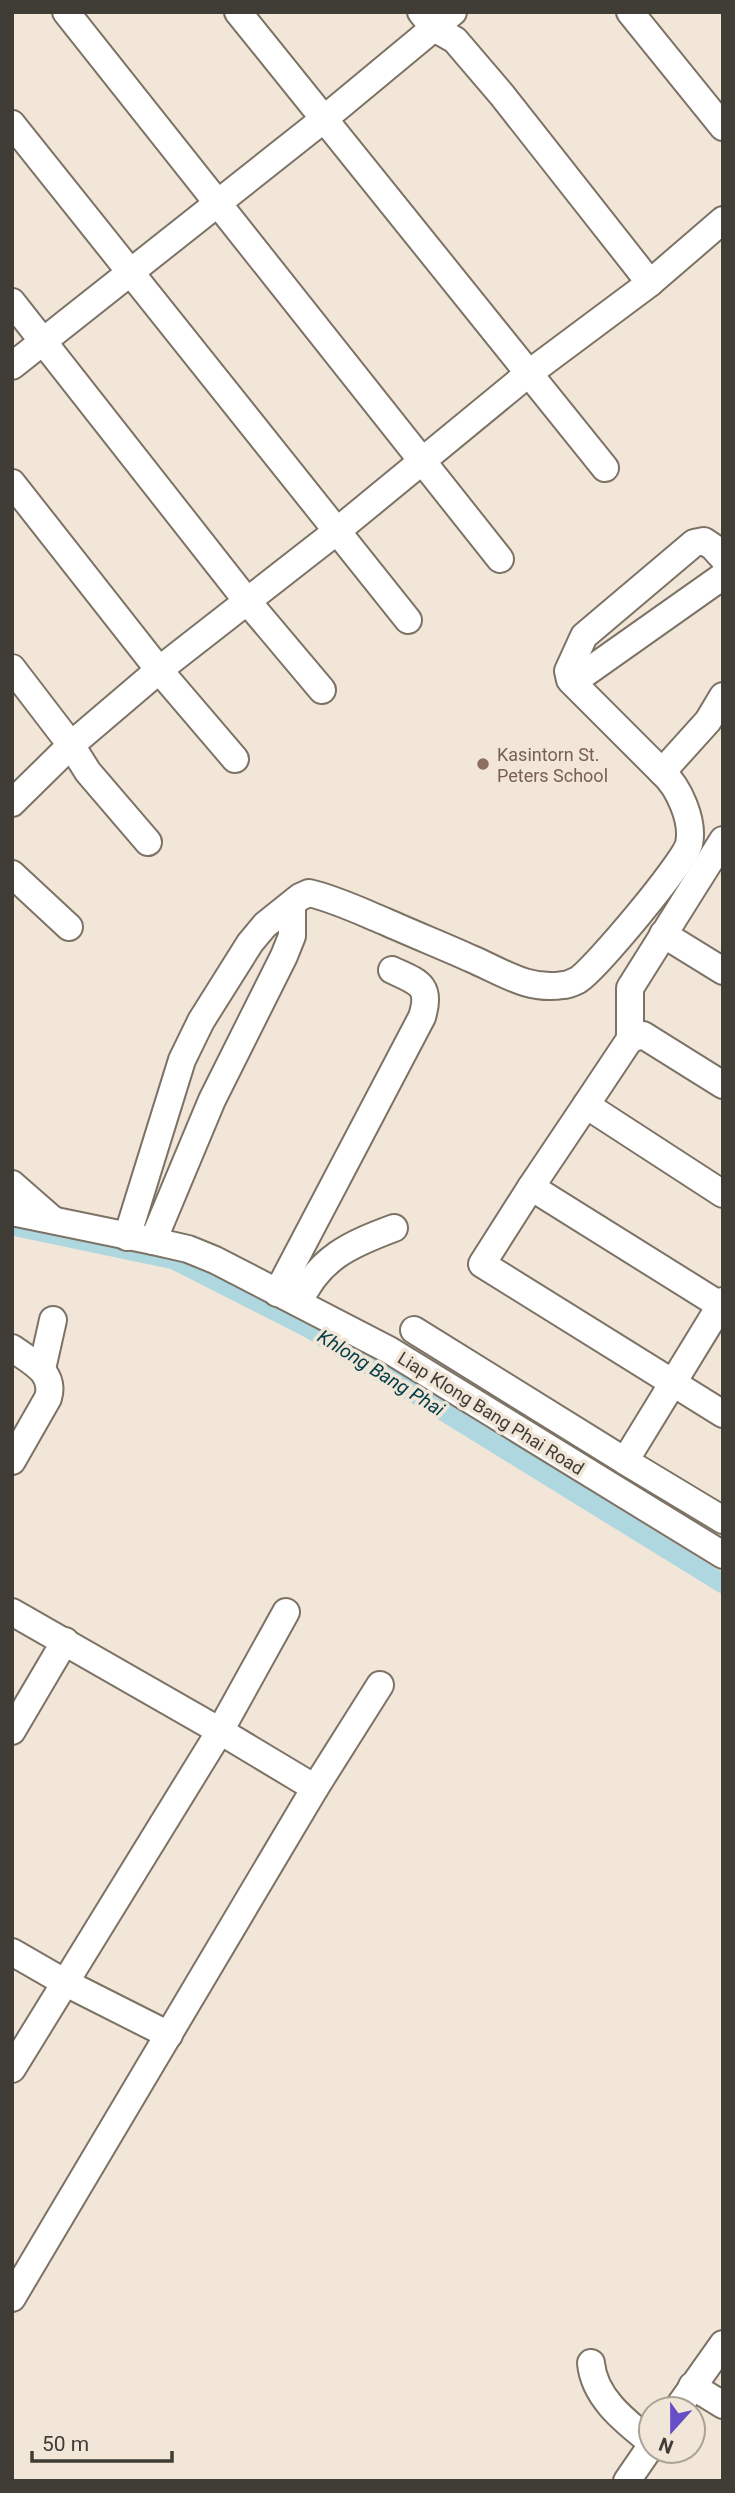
<svg xmlns="http://www.w3.org/2000/svg" width="735" height="2493" font-family="Roboto,sans-serif">
<style>
.lines{fill:none;stroke-linecap:round;stroke-linejoin:round}
.canal{stroke:#afd7df;stroke-width:19}
.minor-casing{stroke:#7c7265;stroke-width:30}
.minor{stroke:#fff;stroke-width:26}
.education-dot{fill:#8d6e63;stroke:#f1e6d7;stroke-width:2.5}
.labels{text-anchor:middle;dominant-baseline:central;stroke-width:7;stroke-linejoin:round;paint-order:stroke}
.education-label{font-size:18px;fill:#785e54;stroke:#f1e6d7;text-anchor:start}
.street-label{font-size:18px;fill:#403c36;stroke:#f1e6d7}
.water-label{font-size:19px;font-style:italic;fill:#003d46;stroke:#f1e6d7}
</style>
<rect width="100%" height="100%" fill="#f1e6d7"/>
<g class="lines">
<path class="canal" d="M12,1226L174,1260L308,1328L723,1584"/>
<g class="minor-casing">
<g id="minor">
<path d="M66,12L500,559"/>
<path d="M238,12L605,468"/>
<path d="M421,12L434,28L455,40L502,95L650,283"/>
<path d="M630,12L723,127"/>
<path d="M12,124L408,620"/>
<path d="M12,302L247,601L322,690"/>
<path d="M12,366L324,119L453,12"/>
<path d="M12,483L159,670L235,759"/>
<path d="M723,558L713,547L704,541L694,543L584,636L568,671L570,680L662,772L708,721L723,696"/>
<path d="M12,668L71,745L88,772L148,842"/>
<path d="M573,682L723,576"/>
<path d="M12,803L71,745L159,670L337,531L528,374L650,283L723,220"/>
<path d="M12,874L69,927"/>
<path d="M663,934L723,971"/>
<path d="M630,1039V988L723,840"/>
<path d="M586,1105L630,1039L643,1035L723,1085"/>
<path d="M12,1184L52,1219"/>
<path d="M531,1187L586,1105L723,1194"/>
<path d="M12,1212L153,1241L188,1249L215,1260L389,1350L723,1555"/>
<path d="M127,1237L182,1060L201,1021L250,943L265,925L300,897L309,893C335,899 360,911 384,921C413,934 443,946 472,959C502,972 529,991 563,985C567,985 574,982 578,980C596,968 684,863 689,844C694,821 679,787 662,772"/>
<path d="M153,1241L212,1100L284,956L292,936V904"/>
<path d="M277,1293L422,1017C432,985 418,982 392,970"/>
<path d="M723,1301L625,1461L723,1520"/>
<path d="M299,1303C318,1258 351,1244 394,1228"/>
<path d="M723,1307L531,1187L482,1264L723,1414"/>
<path d="M414,1330L625,1461"/>
<path d="M12,1348C30,1361 56,1372 48,1398L12,1461"/>
<path d="M42,1369L53,1320"/>
<path d="M12,1612L220,1731L315,1788"/>
<path d="M12,1731L65,1641"/>
<path d="M12,1952L64,1982L169,2035"/>
<path d="M12,2069L220,1731L286,1612"/>
<path d="M12,2298L315,1788L380,1685"/>
<path d="M591,2363C594,2398 626,2422 651,2442"/>
<path d="M692,2386L723,2405"/>
<path d="M677,2409L723,2344"/>
<path d="M627,2481L651,2446"/>
</g>
</g>
<use href="#minor" class="minor"/>
</g>
<circle class="education-dot" cx="483" cy="764" r="7"/>
<g class="labels">
<g class="education-label">
<text x="497" y="754">Kasintorn St.<tspan x="497" dy="21">Peters School</tspan></text>
</g>
<g class="street-label">
<text transform="translate(491 1413) rotate(32)">Liap Klong Bang Phai Road</text>
</g>
<g class="water-label">
<text transform="translate(381 1373) rotate(32)">Khlong Bang Phai</text>
</g>
</g>
<rect width="735" height="2493" fill="none" stroke="#403c36" stroke-width="28"/>
<g transform="translate(672 2430) rotate(201)"><circle r="33" fill="#f1e6d7" stroke="#aaa297" stroke-width="2"/>
<path d="M0-5L12 26L0 18L-12 26Z" fill="#664ec7"/>
<text y="-10" font-size="19" font-weight="bold" text-anchor="middle" fill="#403c36">N</text>
</g>
<path d="M32 2451v10h140v-10" fill="none" stroke="#403c36" stroke-width="3.5"/>
<text x="42" y="2451" font-size="21" fill="#403c36" stroke="#f1e6d7" stroke-width="5" paint-order="stroke">50 m</text>
</svg>
